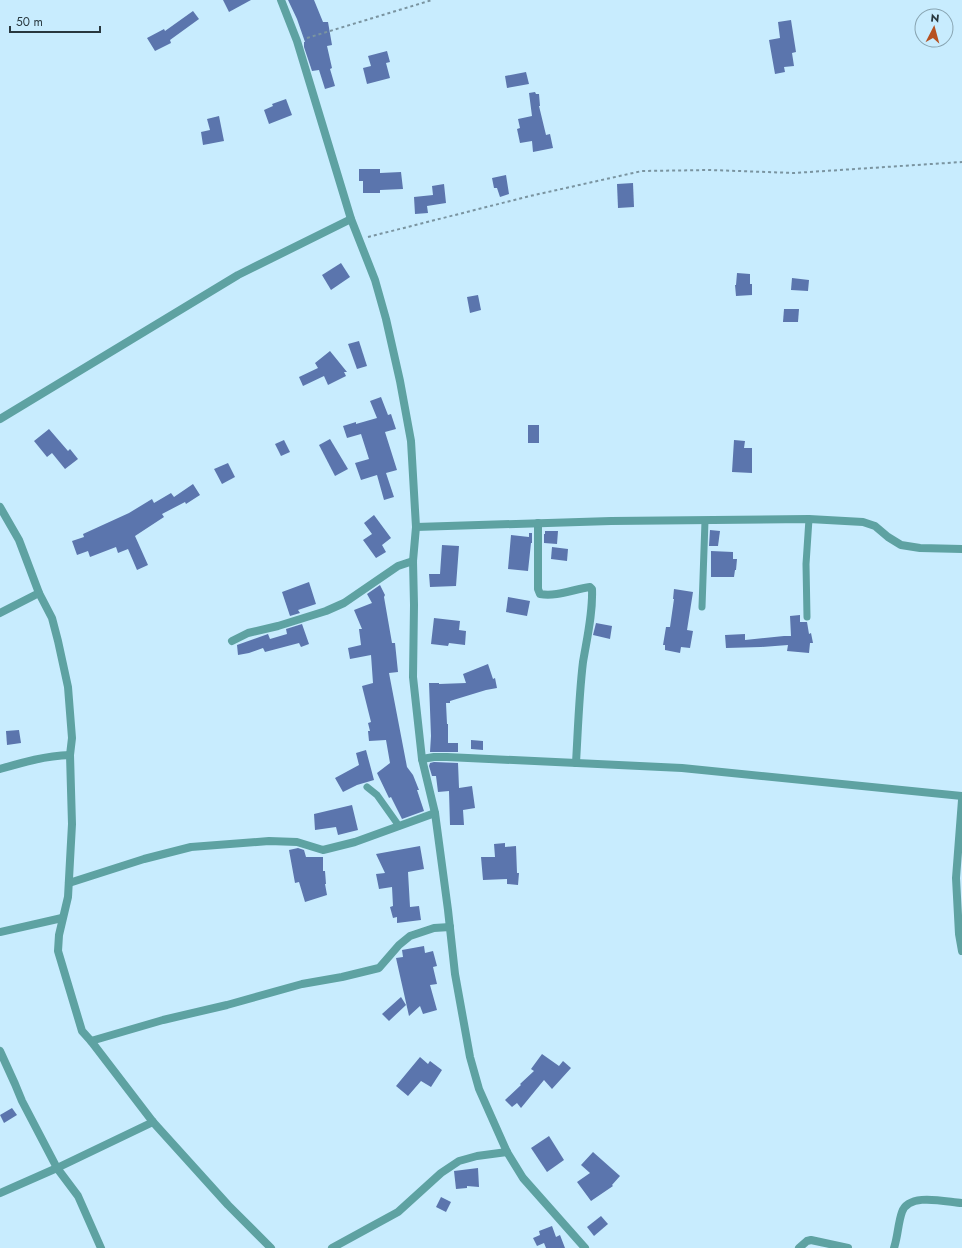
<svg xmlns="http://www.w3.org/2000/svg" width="962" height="1248" font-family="Jost,sans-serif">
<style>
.building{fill:#5b75ad}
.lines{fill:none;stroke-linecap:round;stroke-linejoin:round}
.path{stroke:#7a94a0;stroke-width:2;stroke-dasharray:3 3;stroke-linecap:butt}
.lane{stroke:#5ea2a2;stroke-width:7}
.street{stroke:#5ea2a2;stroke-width:8}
</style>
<rect width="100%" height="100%" fill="#c8ecfe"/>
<g class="building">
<path d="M223,0H251L229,12Z"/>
<path d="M288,0H314L323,22H328L332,45L327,46L332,68L330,69L335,86L325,89L319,70L312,71L304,47V42H305L297,19Z"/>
<path d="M193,11L199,19L170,40L171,43L155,51L147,38L164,29L165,31Z"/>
<path d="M791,20L796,52L792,53L794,66L784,67L785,72L775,74L769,40L780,38L778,22Z"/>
<path d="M387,51L390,62L386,63L390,78L367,84L363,68L371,66L368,56Z"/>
<path d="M526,72L529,84L507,88L505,76Z"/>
<path d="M535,92L536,94H539L540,106H539L546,135L550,134L553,148L533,152L532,141L520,143L517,129L520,128L518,119L532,116L529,93Z"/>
<path d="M286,99L292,115L269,124L264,110L273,106L272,104Z"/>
<path d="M219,116L224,141L203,145L201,132L210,130L207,119Z"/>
<path d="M359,169H380V173L401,172L403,189L380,190V193H363V181H359Z"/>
<path d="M506,175L509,194L500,197L497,188H494L492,178Z"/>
<path d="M633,183L634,207L618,208L617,184Z"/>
<path d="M444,184L446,203L427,206L428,213L415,214L414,197L433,195L432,186Z"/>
<path d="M341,263L350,277L331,290L322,275Z"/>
<path d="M737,273L750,274V284H752V295L736,296L735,285H736Z"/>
<path d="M792,278L809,280L808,291L791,290Z"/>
<path d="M478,295L481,310L470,313L467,297Z"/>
<path d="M784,309H799L798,322H783Z"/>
<path d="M359,341L367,366L357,369L348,344Z"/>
<path d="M330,351L347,372H344L346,376L328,385L324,376L303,386L299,377L318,368L315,363Z"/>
<path d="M381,397L388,415L391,414L396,429L385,432L397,470L386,473L394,497L384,500L377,475L361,480L355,463L369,459L361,434L347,438L343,426L356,422V424L377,418L370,401Z"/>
<rect x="528" y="425" width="11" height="18"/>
<path d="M49,429L68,451L70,449L78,459L65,469L52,453L47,457L34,441Z"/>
<path d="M330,439L348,469L335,476L319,445Z"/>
<path d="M284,440L290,452L281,456L275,444Z"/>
<path d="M734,440L745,441L744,448H752V473L732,472Z"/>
<path d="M228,463L235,477L222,484L214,469Z"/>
<path d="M193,484L200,495L186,504L185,502L162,514L164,517L135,536L148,565L137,570L128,549L118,553L116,547L90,557L88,551L77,555L72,541L84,537L83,534L129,513L152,499L154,503L171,493L174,497Z"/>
<path d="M374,515L391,538L382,545L386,552L376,558L363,540L372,534L364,523Z"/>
<path d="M710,530L720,531L718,546H709Z"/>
<path d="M545,531H558L557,544L544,543V534H545Z"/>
<path d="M529,533H532V543H531L528,571L508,569L511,535L529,537Z"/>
<path d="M442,545L459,546L456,586L430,587L429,574H440Z"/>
<path d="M552,547L568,549L567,561L551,559Z"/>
<path d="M711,551L733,552V559H737L736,570H735L734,577H711Z"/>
<path d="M309,582L316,604L298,610L300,613L290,616L282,592Z"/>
<path d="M380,585L385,595L384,597L392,643H395L398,672L389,673L407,767L413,775L419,790H417L424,811L402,819L391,797L389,798L377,773L390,763L386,740L369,741L368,731H370L368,723L371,722L362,686L373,683L371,655L350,659L348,648L361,645L359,629H362L354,610L372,603L367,594Z"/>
<path d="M674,589L693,592L687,630L693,631L690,648L681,647L680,653L665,650V645H663L666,627H670L674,599H673Z"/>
<path d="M508,597L530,601L527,616L506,612Z"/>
<path d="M800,615V622H807L809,634L811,633L813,643H810L809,653L787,651L788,645L761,647L726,648L725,635L745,634V640L784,636H791L790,616Z"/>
<path d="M434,618L460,621L459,630L466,631L465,645L449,643L448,646L431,644Z"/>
<path d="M596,623L612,626L610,639L593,635Z"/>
<path d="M302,624L309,644L301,647L299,643L265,652L263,648L249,653L238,655L237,645L268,634L270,639L287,634L286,629Z"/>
<path d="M488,664L493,679L495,678L497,688L486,690L450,701V703H446L447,724H448V743H458V752H430L431,736L429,683H439V684L466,683L463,674Z"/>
<path d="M19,730L21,743L7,745L6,731Z"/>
<path d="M471,740L483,741V750L471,749Z"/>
<path d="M366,750L374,780L357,785L343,792L335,778L359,765L356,753Z"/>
<path d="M434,762L458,763L459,788L472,786L475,808L463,810L464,825H450L449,791L438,792L436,776H432L429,766L430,763Z"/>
<path d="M352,805L358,830L338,835L336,827L315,830L314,814Z"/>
<path d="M505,843V847L516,846L517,873H519L518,885L507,884V879L483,880L481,857H495L494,844Z"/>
<path d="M420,846L424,869L408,872L410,907L419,906L421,920L397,923V917L393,918L390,907L393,906L392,887L379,889L376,874L385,873L376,854Z"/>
<path d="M298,848L304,850L306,857H323V871H325L326,884H325L327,895L305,902L299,882L295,883L289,850Z"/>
<path d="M424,946L425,953L433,951L437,966L433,967L437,984L430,985L437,1010L423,1014L420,1006L409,1016L396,958L403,957L402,950Z"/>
<path d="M401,997L406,1005L389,1021L382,1014Z"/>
<path d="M542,1054L559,1066L563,1061L571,1068L552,1089L544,1080L521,1108L517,1103L512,1107L505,1100L521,1085L520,1084L534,1071L531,1069Z"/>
<path d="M420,1057L428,1064L430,1061L442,1070L431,1087L421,1081L408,1096L396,1086Z"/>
<path d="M12,1108L17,1115L4,1123L0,1115Z"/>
<path d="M549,1136L564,1160L547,1172L531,1148Z"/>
<path d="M593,1152L620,1176L612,1185L613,1186L591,1201L577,1182L590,1173L581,1165Z"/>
<path d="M478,1168L479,1187L467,1186V1188L456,1189L454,1171Z"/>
<path d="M441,1197L451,1202L446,1212L436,1207Z"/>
<path d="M601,1216L608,1224L594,1236L587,1227Z"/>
<path d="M552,1226L556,1237L560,1235L565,1248H546L544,1243L537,1246L533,1238L540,1235L539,1231Z"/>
</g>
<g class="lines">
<g class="path">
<path d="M307,38L432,0"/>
<path d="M368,237L530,196L642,171L710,170L794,173L962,162"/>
</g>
<g class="lane">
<path d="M702,607L705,521"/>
<path d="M807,617L806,564L809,519"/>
<path d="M367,787L377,795L399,826"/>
</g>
<g class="street">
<path d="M281,0L297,41L351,219L375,280L386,319L400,381L411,441L416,527L413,561L414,605L413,677L422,759L435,813L448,910L455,974L470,1057L479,1089L507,1152L523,1178L585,1248"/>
<path d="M0,419L238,275L351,219"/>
<path d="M0,507L19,540L39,593L52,618L58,641L68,687L72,738L70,755L72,824L68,897L59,935L58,951L82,1031L91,1041L153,1122L228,1205L271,1248"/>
<path d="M538,523V589L540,594C557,597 574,589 590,587L592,589C593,613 587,638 583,662C579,695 578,729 576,763"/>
<path d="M416,527L611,521L809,519L863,522L875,526L888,537L901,545L920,548L962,549"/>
<path d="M0,613L39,593"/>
<path d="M232,641L248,633L278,626L326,611L344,603L398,566L413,561"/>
<path d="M422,759L434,757H447L682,768L962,796"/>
<path d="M0,769C24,762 45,756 70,755"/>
<path d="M962,800L956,878L959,934L962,951"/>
<path d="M69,883L144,859L191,847L269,841L297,842L323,850L355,842L435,813"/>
<path d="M0,932L62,918"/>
<path d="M91,1041L163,1020L227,1005L302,984L342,977L379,968L399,945L410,936L434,928L450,927"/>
<path d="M0,1051L15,1084L22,1101L57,1168L78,1196L101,1248"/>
<path d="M0,1193L57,1168L153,1122"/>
<path d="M332,1248L398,1212L441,1173L459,1161L477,1156L507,1152"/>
<path d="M799,1248L807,1241L811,1240L848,1248"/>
<path d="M894,1248C898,1236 898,1223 902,1212C909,1192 946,1202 962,1203"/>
</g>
</g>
<g transform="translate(934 28) rotate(6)"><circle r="19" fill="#c8ecfe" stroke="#88a4b1"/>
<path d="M0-3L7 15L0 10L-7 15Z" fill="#b65121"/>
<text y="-6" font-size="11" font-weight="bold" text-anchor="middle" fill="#28373e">N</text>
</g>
<path d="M10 26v6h90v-6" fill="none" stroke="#28373e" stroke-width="2"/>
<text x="16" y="26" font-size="12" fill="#28373e" stroke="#c8ecfe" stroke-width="3" paint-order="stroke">50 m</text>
</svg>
